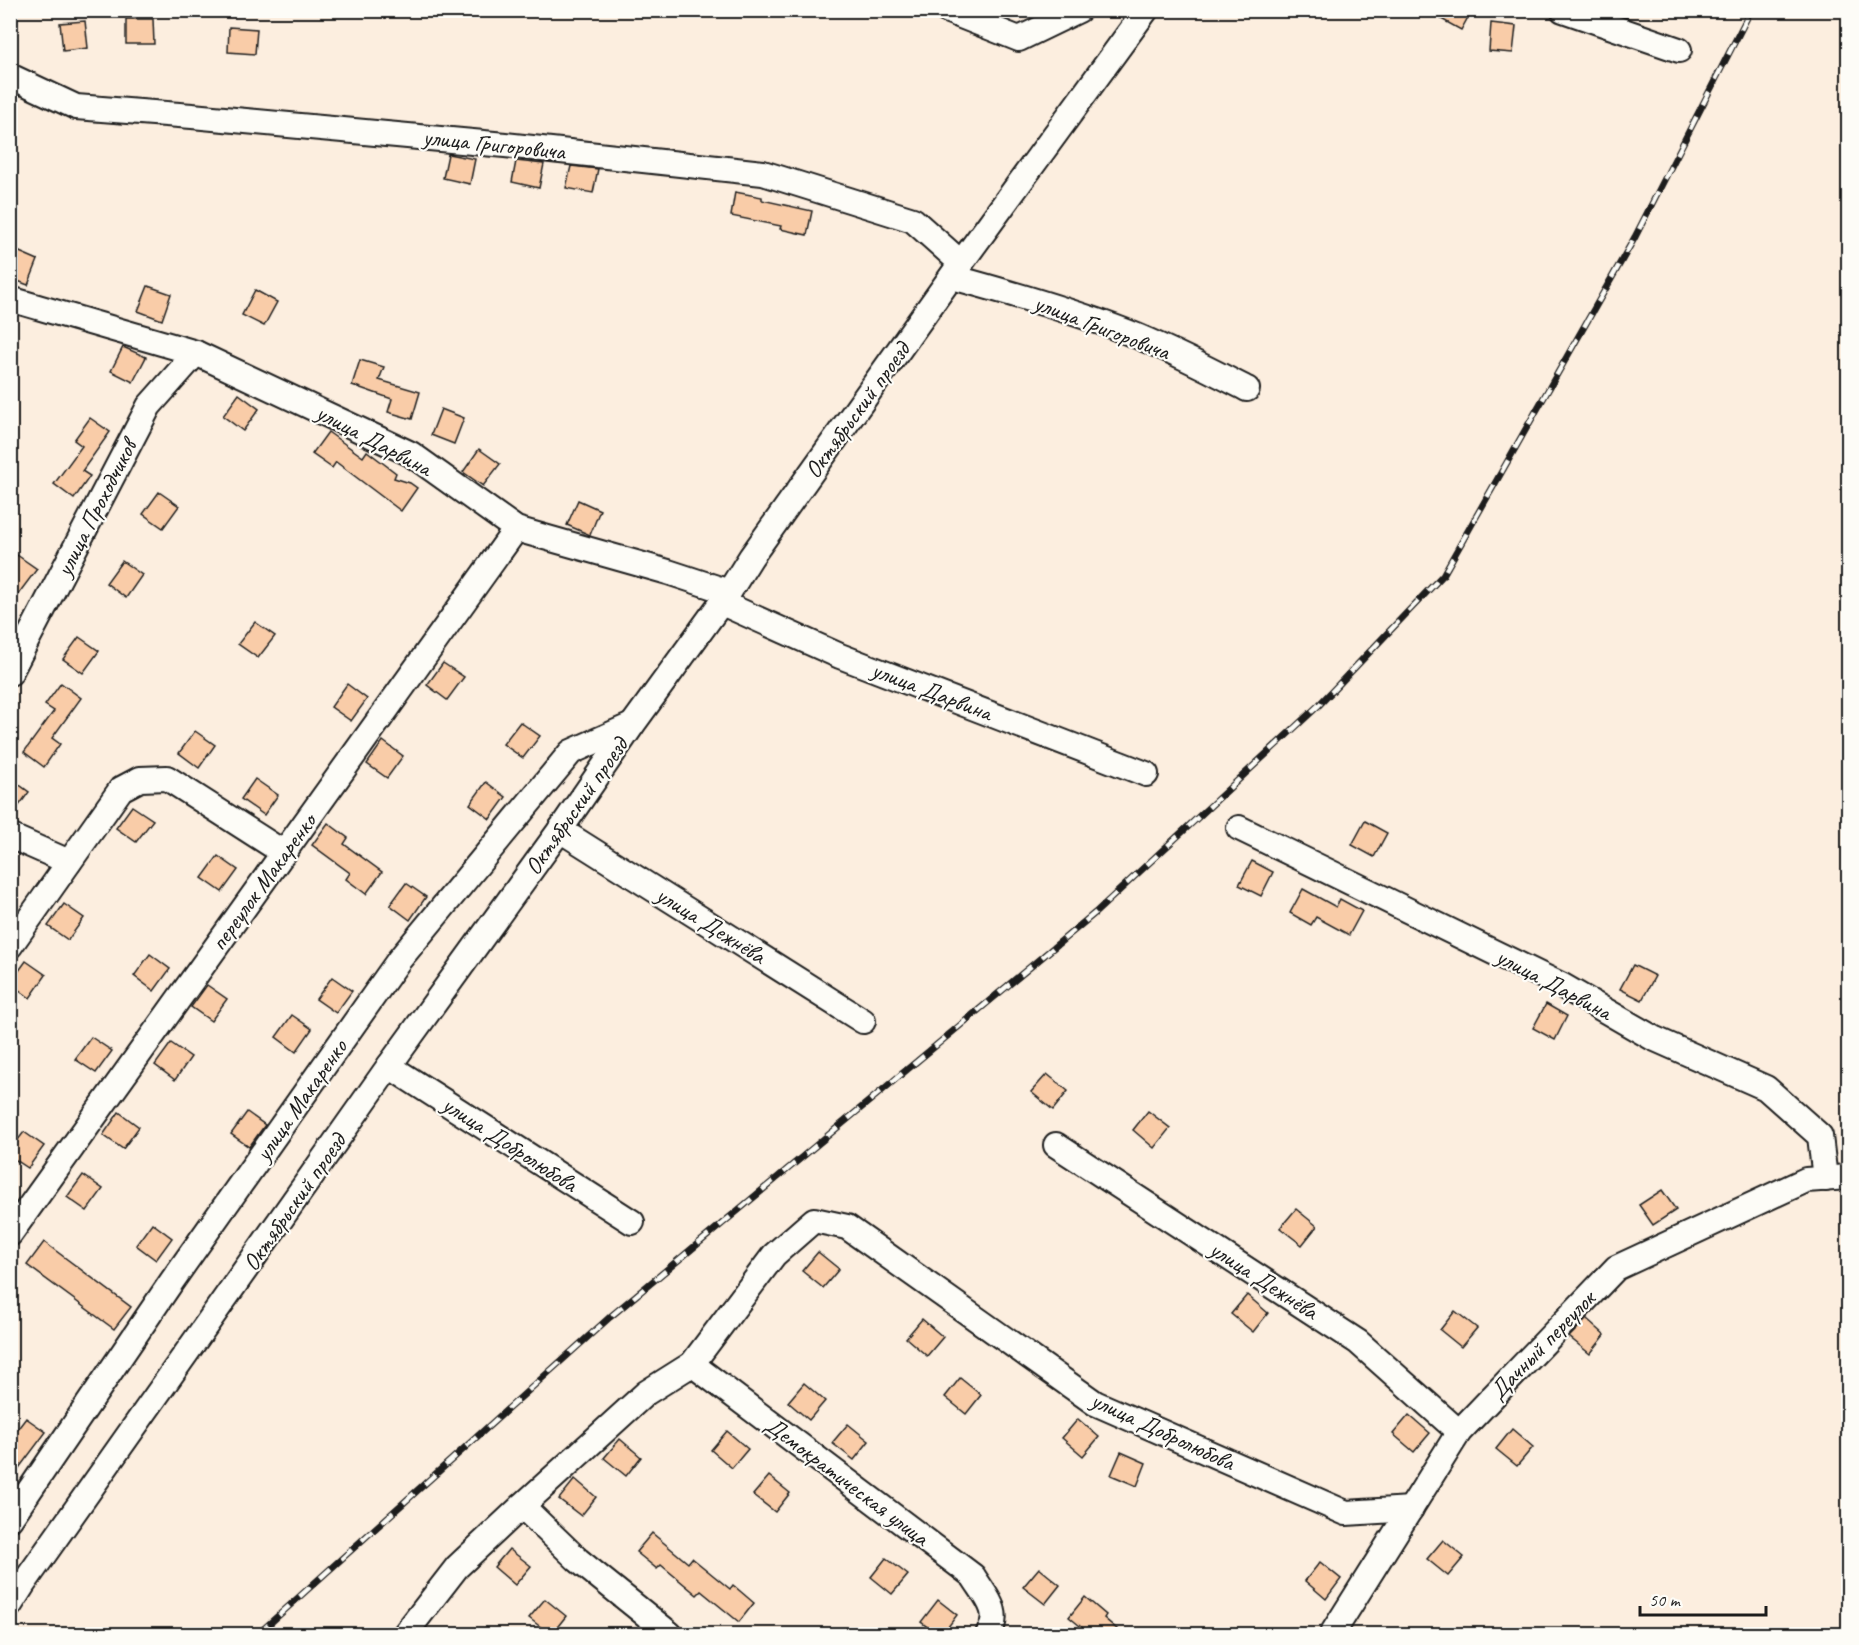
<svg xmlns="http://www.w3.org/2000/svg" width="1859" height="1645" font-family="Caveat,sans-serif">
<style>
.building{fill:#f9cca8;stroke:#1c1c1c;stroke-width:1.5}
.lines{fill:none;stroke-linecap:round;stroke-linejoin:round}
.minor-casing{stroke:#1c1c1c;stroke-width:28}
.minor{stroke:#fdfcf7;stroke-width:24}
.rail-casing{stroke:#1c1c1c;stroke-width:7}
.rail{stroke:#fdfcf7;stroke-width:4.5;stroke-dasharray:14;stroke-linecap:butt}
.labels{text-anchor:middle;dominant-baseline:central;stroke-width:4.5;stroke-linejoin:round;paint-order:stroke}
.street-label{font-size:24px;fill:#1c1c1c;stroke:#fdfcf7}
</style>
<rect width="100%" height="100%" fill="#fceedf"/>
<filter id="ink" filterUnits="userSpaceOnUse"><feTurbulence type="fractalNoise" baseFrequency=".0167" numOctaves="2"/><feDisplacementMap in="SourceGraphic" scale="12" xChannelSelector="R" yChannelSelector="G"/><feConvolveMatrix kernelMatrix="1 2 1 2 8 2 1 2 1" color-interpolation-filters="sRGB"/></filter>
<g filter="url(#ink)">
<g class="building">
<path d="M1425,10H1472L1461,30Z"/>
<path d="M126,19H153L154,44H126Z"/>
<path d="M85,21L88,48L63,51L60,23Z"/>
<path d="M1491,23L1516,26L1513,53L1489,51Z"/>
<path d="M229,27L257,29L255,54L228,52Z"/>
<path d="M448,154L475,159L470,184L443,178Z"/>
<path d="M516,161L544,164L539,188L512,182Z"/>
<path d="M571,166L598,169L593,193L566,188Z"/>
<path d="M735,192L762,197V200L812,211L807,235L780,229L781,226L731,216Z"/>
<path d="M15,250L38,260L28,285L10,278V262Z"/>
<path d="M148,286L171,294L162,320L138,311Z"/>
<path d="M255,290L277,302L264,326L242,315Z"/>
<path d="M123,347L146,357L133,382L111,371Z"/>
<path d="M360,360L384,367L379,380L420,392L412,419L388,412L392,399L352,385Z"/>
<path d="M239,394L259,409L243,431L223,416Z"/>
<path d="M441,409L464,418L454,444L431,435Z"/>
<path d="M90,418L110,432L82,471L90,476L74,499L54,484L82,446L74,440Z"/>
<path d="M328,432L363,457L367,451L396,473L394,478L410,483L417,488L401,511L336,462L332,468L312,454Z"/>
<path d="M479,449L500,464L483,486L463,472Z"/>
<path d="M159,492L179,506L163,528L143,514Z"/>
<path d="M578,500L600,510L590,535L567,525Z"/>
<path d="M17,555L37,569L10,605V564Z"/>
<path d="M122,561L142,575L126,598L106,583Z"/>
<path d="M255,622L275,636L258,658L238,644Z"/>
<path d="M79,637L99,651L83,673L63,659Z"/>
<path d="M443,663L464,677L447,700L427,685Z"/>
<path d="M61,683L81,698L52,738L60,744L44,767L24,752L54,711L45,705Z"/>
<path d="M347,684L367,699L351,721L331,707Z"/>
<path d="M520,722L540,736L523,758L503,744Z"/>
<path d="M195,731L215,745L199,768L179,753Z"/>
<path d="M383,741L403,756L387,778L367,764Z"/>
<path d="M10,778L29,792L10,818Z"/>
<path d="M255,779L278,795L264,815L241,799Z"/>
<path d="M486,782L506,797L490,819L470,804Z"/>
<path d="M132,806L153,820L136,842L116,828Z"/>
<path d="M1365,821L1387,833L1374,857L1352,845Z"/>
<path d="M328,823L348,838L344,844L382,872L366,894L346,879L350,873L312,845Z"/>
<path d="M218,856L238,870L222,892L202,878Z"/>
<path d="M1252,861L1273,872L1261,896L1239,885Z"/>
<path d="M406,883L426,897L410,920L390,905Z"/>
<path d="M1303,889L1336,907L1340,899L1362,911L1349,935L1316,917L1311,925L1290,913Z"/>
<path d="M64,904L84,918L68,940L48,926Z"/>
<path d="M150,954L170,969L154,991L134,976Z"/>
<path d="M26,961L46,975L30,998L10,983Z"/>
<path d="M1633,965L1655,976L1642,1000L1620,989Z"/>
<path d="M332,977L352,991L336,1013L316,999Z"/>
<path d="M207,985L227,999L211,1021L191,1007Z"/>
<path d="M1546,1004L1567,1016L1555,1040L1533,1028Z"/>
<path d="M292,1015L312,1029L296,1052L276,1037Z"/>
<path d="M91,1037L112,1051L96,1073L75,1059Z"/>
<path d="M171,1043L191,1057L175,1080L155,1065Z"/>
<path d="M1047,1074L1068,1091L1053,1110L1031,1092Z"/>
<path d="M1148,1111L1170,1128L1154,1148L1133,1130Z"/>
<path d="M119,1112L139,1127L123,1149L103,1135Z"/>
<path d="M247,1112L265,1125L249,1147L231,1134Z"/>
<path d="M24,1132L44,1146L28,1168L10,1156V1150Z"/>
<path d="M83,1175L103,1189L87,1211L67,1197Z"/>
<path d="M1662,1190L1676,1210L1653,1225L1639,1205Z"/>
<path d="M1296,1209L1317,1226L1302,1245L1280,1228Z"/>
<path d="M152,1223L172,1238L156,1260L136,1245Z"/>
<path d="M44,1242L131,1307L114,1329L27,1265Z"/>
<path d="M818,1252L839,1269L823,1288L802,1271Z"/>
<path d="M1247,1295L1268,1313L1253,1332L1231,1314Z"/>
<path d="M1455,1311L1477,1328L1461,1347L1440,1330Z"/>
<path d="M922,1319L943,1337L927,1356L906,1338Z"/>
<path d="M1587,1319L1605,1335L1590,1354L1569,1337Z"/>
<path d="M960,1378L981,1395L966,1414L945,1397Z"/>
<path d="M804,1383L825,1401L809,1420L788,1402Z"/>
<path d="M1409,1415L1430,1433L1414,1452L1393,1434Z"/>
<path d="M26,1418L46,1432L10,1480V1439Z"/>
<path d="M1078,1419L1099,1437L1083,1456L1062,1438Z"/>
<path d="M848,1424L869,1441L854,1460L832,1443Z"/>
<path d="M1512,1429L1533,1447L1517,1466L1496,1449Z"/>
<path d="M727,1431L748,1449L732,1468L711,1450Z"/>
<path d="M620,1439L641,1457L626,1476L604,1458Z"/>
<path d="M1121,1452L1146,1463L1137,1486L1111,1475Z"/>
<path d="M769,1476L790,1493L775,1512L753,1495Z"/>
<path d="M575,1479L596,1497L581,1516L559,1499Z"/>
<path d="M652,1533L688,1563L692,1558L730,1589L733,1585L754,1603L739,1622L701,1591L697,1595L661,1565L657,1569L636,1552Z"/>
<path d="M1443,1540L1464,1557L1448,1576L1427,1559Z"/>
<path d="M509,1549L531,1566L515,1585L494,1567Z"/>
<path d="M886,1558L908,1575L892,1594L871,1577Z"/>
<path d="M1320,1562L1341,1579L1326,1599L1305,1581Z"/>
<path d="M1039,1568L1060,1585L1045,1604L1023,1587Z"/>
<path d="M1085,1597L1106,1615L1104,1618L1124,1635H1091L1069,1617Z"/>
<path d="M545,1599L566,1616L551,1635L529,1618Z"/>
<path d="M938,1600L957,1615L942,1635H938L921,1622Z"/>
</g>
<g class="lines">
<g class="minor-casing">
<g id="minor">
<path d="M946,10L1019,39L1079,10"/>
<path d="M1563,10L1679,50"/>
<path d="M10,76L76,107L192,116L505,145L763,173L913,220L961,263"/>
<path d="M952,277C1011,293 1070,310 1127,332C1168,348 1208,369 1247,389"/>
<path d="M10,299L196,353L411,454L516,529L668,572L729,592"/>
<path d="M722,603L840,656L1146,774"/>
<path d="M10,673L149,406L196,353"/>
<path d="M1239,828L1561,985L1653,1038L1766,1088L1820,1136L1825,1179"/>
<path d="M560,830L863,1021"/>
<path d="M10,836L69,862"/>
<path d="M10,946L121,789L140,779L167,778L284,853"/>
<path d="M389,1066L632,1222"/>
<path d="M1056,1145L1358,1342L1459,1432"/>
<path d="M10,1234L516,529"/>
<path d="M692,1364L973,1576C985,1596 1003,1612 988,1634"/>
<path d="M522,1506L578,1560L670,1634"/>
<path d="M10,1519L172,1281L399,960L571,752L632,725"/>
<path d="M10,1605L24,1583L389,1066L560,830L633,724L729,592L751,557L961,263L1146,10"/>
<path d="M405,1634L457,1567L522,1506L646,1393L692,1364L774,1255L814,1220L847,1227L1095,1403L1346,1513L1411,1509"/>
<path d="M1332,1634L1459,1432L1616,1268L1806,1180L1848,1177"/>
</g>
</g>
<use href="#minor" class="minor"/>
<g class="rail-casing">
<path id="rail" d="M258,1634L610,1317L1095,913L1319,705L1443,575L1635,237L1751,10"/>
</g>
<use href="#rail" class="rail"/>
</g>
</g>
<g class="labels">
<g class="street-label">
<text transform="translate(494 144) rotate(6)">улица Григоровича</text>
<text transform="translate(1102 327) rotate(21)">улица Григоровича</text>
<text transform="translate(857 410) rotate(-54)">Октябрьский проезд</text>
<text transform="translate(374 440) rotate(28)">улица Дарвина</text>
<text transform="translate(96 508) rotate(-63)">улица Проходчиков</text>
<text transform="translate(932 691) rotate(21)">улица Дарвина</text>
<text transform="translate(576 806) rotate(-55)">Октябрьский проезд</text>
<text transform="translate(263 882) rotate(-54)">переулок Макаренко</text>
<text transform="translate(711 925) rotate(32)">улица Дежнёва</text>
<text transform="translate(1554 984) rotate(28)">улица Дарвина</text>
<text transform="translate(301 1100) rotate(-55)">улица Макаренко</text>
<text transform="translate(510 1144) rotate(33)">улица Добролюбова</text>
<text transform="translate(294 1202) rotate(-55)">Октябрьский проезд</text>
<text transform="translate(1264 1280) rotate(33)">улица Дежнёва</text>
<text transform="translate(1542 1345) rotate(-46)">Дачный переулок</text>
<text transform="translate(1163 1431) rotate(25)">улица Добролюбова</text>
<text transform="translate(847 1481) rotate(37)">Демократическая улица</text>
</g>
</g>
<rect width="1859" height="1645" fill="none" stroke="#fdfcf7" stroke-width="36"/>
<rect x="18" y="18" width="1823" height="1609" fill="none" stroke="#1c1c1c" stroke-width="2" filter="url(#ink)"/>
<path d="M1640 1606v9h126v-9" fill="none" stroke="#1c1c1c" stroke-width="3"/>
<text x="1649" y="1606" font-size="18" fill="#1c1c1c" stroke="#fdfcf7" stroke-width="4.5" paint-order="stroke">50 m</text>
</svg>
